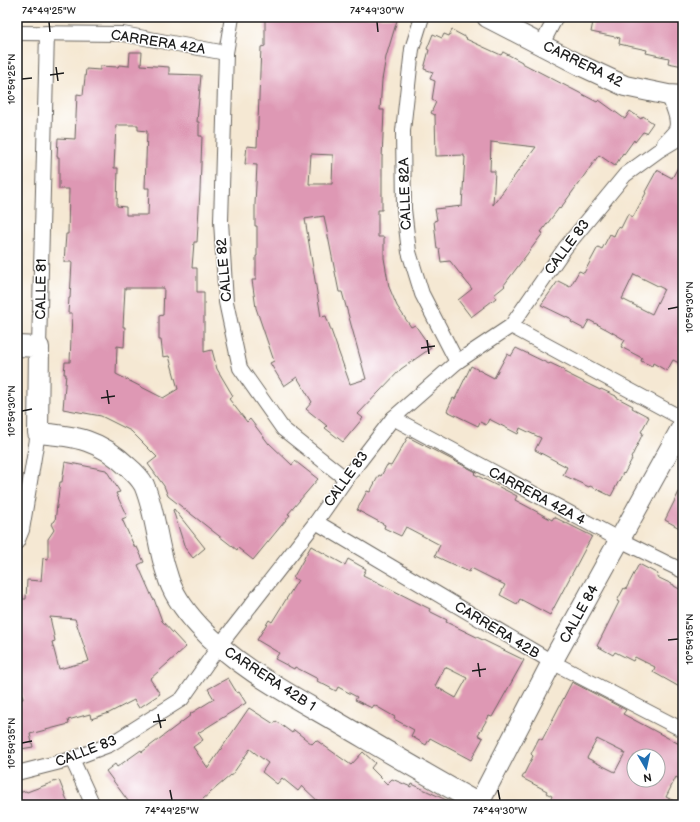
<svg xmlns="http://www.w3.org/2000/svg" width="700" height="822" font-family="'Balsamiq Sans',sans-serif">
<style>
.building{fill:#de98b4;fill-rule:evenodd}
.lines{fill:none;stroke-linecap:round;stroke-linejoin:round}
.street-casing{stroke:#68635c;stroke-width:16}
.secondary-casing{stroke:#68635c;stroke-width:22}
.street{stroke:#fff;stroke-width:14}
.secondary{stroke:#fff;stroke-width:20}
.ticks{fill:none;stroke:#1c1c1c;stroke-width:1.5}
.labels{text-anchor:middle;dominant-baseline:central;stroke-width:3;stroke-linejoin:round;paint-order:stroke}
.street-label{font-size:14px;fill:#1c1c1c;stroke:#fff}
.neatline{fill:none;stroke:#1c1c1c;stroke-width:1.5}
.ticks-label{font-size:10px;text-anchor:middle;fill:#1c1c1c}
</style>
<rect width="100%" height="100%" fill="#fff"/>
<filter id="ink" filterUnits="userSpaceOnUse"><feTurbulence type="fractalNoise" baseFrequency=".025" numOctaves="2"/><feDisplacementMap in="SourceGraphic" scale="8" xChannelSelector="R" yChannelSelector="G"/><feConvolveMatrix kernelMatrix="1 2 1 2 8 2 1 2 1" color-interpolation-filters="sRGB"/></filter>
<filter id="wash" filterUnits="userSpaceOnUse"><feTurbulence type="fractalNoise" baseFrequency=".012" numOctaves="4" result="noise"/><feDisplacementMap in="SourceGraphic" scale="16" xChannelSelector="R" yChannelSelector="G"/><feGaussianBlur stdDeviation="0.9" result="paint"/><feColorMatrix in="noise" values="0 0 0 0 0 0 0 0 0 0 0 0 0 0 0 0 0 1.4 0 .05"/><feComposite in="paint" operator="in"/></filter>
<g filter="url(#wash)">
<rect width="100%" height="100%" fill="#f5e8d3"/>
<g id="blocks">
<g class="building">
<path d="M265,17H398L386,57L382,80L380,110H384L382,159V210H378V237H384V258L389,287L397,306L411,327L415,325L431,348L401,369L358,414L363,418L343,442L325,428L327,426L306,409L312,402L297,377L284,386L270,363L274,361L256,308L252,280H256V256H257V226H255V204L257,165L245,164L247,146L257,147L261,47L265,46ZM311,154L333,155L332,184H309ZM324,216L339,292H342L366,379L350,384L326,316L321,317L305,219Z"/>
<path d="M594,17H683V66L668,63L669,58L646,53L647,50L619,44L620,38L591,32Z"/>
<path d="M452,30L467,38L466,39L501,55L503,52L522,62V63L597,102L599,100L625,119L630,111L641,119L643,116L653,123L646,133L643,132L635,142L634,140L624,154L623,153L615,166L599,155L560,209L559,208L541,232L543,233L504,285L505,286L494,295L496,298L471,317L458,300L472,289L450,261L441,262L439,248L437,249L434,221L437,220L435,209L462,206L465,157H464V155L436,156L435,115L431,113L436,102L432,100L435,81L430,79L433,72L424,69L429,50L427,49L433,34L442,38L444,34L449,36ZM491,142L536,147L493,205L495,171H490Z"/>
<path d="M130,52H142L141,65L169,67V74L201,75L197,122H199V136H202L200,191L197,242H194L192,268H197V292H204V352L212,350L217,369L233,396L229,399L247,422L250,419L269,444V443L292,465L295,461L318,479L288,514L290,515L253,560L238,548L237,550L168,496L164,486L148,464L157,457L131,431L101,416L63,409L66,374H64L65,362H70L72,313H68L69,298H70L72,262H64L66,234H68L69,189H59V157H57L58,138L75,139L77,94L83,95L86,69L100,70V66L118,67L119,65L129,66ZM116,125H138V130L147,131L145,188H149L148,215H126V207L117,206L118,168H114ZM125,288H164L163,315L159,316V340H161L163,357L169,356L178,389L163,398L116,374L117,346L124,347L125,327H123Z"/>
<path d="M683,159V365L673,360L667,371L653,363L652,366L641,361L642,358L621,347L625,340L608,330L589,320L584,329L571,322L572,320L541,305L558,281L570,287L579,271L584,273L598,247L602,249L610,234L614,236L618,227L621,228L628,214L633,217L646,193L645,192L657,170L672,178ZM634,274L664,289L652,314L622,299Z"/>
<path d="M516,348L549,364L550,363L565,370L564,372L600,390L601,389L616,396V397L633,406L632,408L649,417L641,432L643,433L631,458L632,459L624,474L623,473L611,496L590,486L589,487L563,475L567,467L535,450L541,438L520,428L518,434L489,419L486,425L480,422L478,426L447,411L453,398L455,399L471,366L494,378L507,354L511,356Z"/>
<path d="M408,437L476,472L474,474L517,496L515,500L530,508L552,520L554,517L592,536L550,615L520,599L517,604L500,595L505,585L471,568L469,572L435,556L440,545L406,527L401,536L384,528L385,525L357,510L367,491L370,492L379,475L381,476L387,465L391,466Z"/>
<path d="M65,462L106,470L120,492L116,493L127,517L122,519L135,548L137,547L144,562L138,565L153,599H154L162,621L186,647L150,679L160,694L139,708L134,700L109,713L91,719L90,714L68,720L69,724L30,734L33,747L21,749L17,732V700L23,699L17,673V599H26L27,580L41,581L43,558L48,559V539L54,530L51,524L55,521L60,482H62ZM50,617L75,619L89,661L59,669L52,642L55,641Z"/>
<path d="M683,484V530L665,520Z"/>
<path d="M174,509L205,548L193,558L185,548L173,510Z"/>
<path d="M311,546L345,565L348,559L366,569L363,575L430,609L429,611L447,620L446,622L524,660L492,717L489,716L478,735L483,738L471,760L430,738L426,745L411,736L414,730L394,719L395,717L374,705L372,708L355,700L357,697L338,687L336,691L317,681L318,679L295,667L294,669L275,659L279,653L257,640L269,620L272,622L298,580L293,578ZM445,667L467,678L456,698L435,686Z"/>
<path d="M639,564L658,574L657,577L674,585V586L683,591V689L653,672L655,667L635,657L633,661L615,652L613,655L597,646L619,602L617,601L624,588L626,589Z"/>
<path d="M228,678L237,693L239,692L246,703L198,733L203,740L193,747L208,768L249,708L274,724L276,721L292,733L294,730L312,744L316,740L351,765L363,752L375,763L371,768L387,784L392,779L411,787L412,784L457,805H322L302,786L298,791L282,778L277,784L262,772L268,763L250,749L232,775H231L196,805H131L106,771L115,764L117,767L141,750L142,752L191,715L190,714L214,699L208,689Z"/>
<path d="M572,682L626,710L623,714L683,746V781L676,777L666,797L682,805H548L552,796L546,793L547,791L522,778L533,756L531,754L539,738L542,740ZM597,739L625,753L615,772L587,758ZM634,756H658V780H634Z"/>
<path d="M59,780L69,805H17V793L26,791L27,792Z"/>
</g>
</g>
</g>
<g filter="url(#ink)">
<use href="#blocks" fill-opacity="0" stroke="#68635c" stroke-width="1"/>
<g class="lines">
<g class="street-casing">
<g id="street">
<path d="M232,17L226,53L221,221L226,302L240,368L283,429L346,479"/>
<path d="M422,17L412,49L403,131L404,209L409,252L422,294L457,362"/>
<path d="M17,33L123,34L226,53"/>
<path d="M542,44L556,17"/>
<path d="M664,143C668,139 672,135 675,131C681,121 672,105 668,95"/>
<path d="M511,326L683,419"/>
<path d="M39,347L47,33"/>
<path d="M393,418L620,540L683,571"/>
<path d="M316,522L552,662L683,730"/>
<path d="M17,542L22,530L38,433"/>
<path d="M72,759L93,805"/>
<path d="M17,773L72,759L109,745L182,699L219,646L316,522L346,479L393,418L457,362L511,326L565,248L625,175L658,151L683,136"/>
</g>
</g>
<g class="secondary-casing">
<g id="secondary">
<path d="M487,17L584,67L625,86L668,95L683,96"/>
<path d="M17,346L39,347L38,433C76,436 100,440 128,467C134,472 140,478 144,485C156,513 157,545 167,574C172,593 186,612 199,626C236,667 291,695 337,722C385,750 432,778 481,805"/>
<path d="M478,805L552,662L683,425"/>
</g>
</g>
<use href="#street" class="street"/>
<use href="#secondary" class="secondary"/>
</g>
</g>
<path class="ticks" d="M49,22L50,32M377,22L378,32M56,67L58,81M50,75L64,73M22,79L32,78M668,309L678,307M427,340L429,354M421,348L435,346M107,390L109,404M101,398L115,396M22,411L32,409M668,640L678,639M478,663L480,677M472,671L486,669M158,714L161,728M153,722L166,720M22,743L32,741M170,790L172,800M498,790L500,800"/>
<g class="labels">
<g class="street-label">
<text transform="translate(158 42) rotate(9)">CARRERA 42A</text>
<text transform="translate(583 64) rotate(26)">CARRERA 42</text>
<text transform="translate(405 194) rotate(-92)">CALLE 82A</text>
<text transform="translate(567 247) rotate(-53)">CALLE 83</text>
<text transform="translate(224 270) rotate(-95)">CALLE 82</text>
<text transform="translate(41 289) rotate(-89)">CALLE 81</text>
<text transform="translate(346 479) rotate(-54)">CALLE 83</text>
<text transform="translate(537 496) rotate(28)">CARRERA 42A 4</text>
<text transform="translate(579 614) rotate(-61)">CALLE 84</text>
<text transform="translate(497 630) rotate(31)">CARRERA 42B</text>
<text transform="translate(270 679) rotate(33)">CARRERA 42B 1</text>
<text transform="translate(86 751) rotate(-21)">CALLE 83</text>
</g>
</g>
<rect width="700" height="822" fill="none" stroke="#fff" stroke-width="44"/>
<g transform="translate(646 768) rotate(171)"><circle r="19" fill="#ffffff" stroke="#a4a4a4"/>
<path d="M0-3L7 15L0 10L-7 15Z" fill="#1f6fb2"/>
<text y="-6" font-size="11" font-weight="bold" text-anchor="middle" fill="#1c1c1c">N</text>
</g>
<rect x="22" y="22" width="656" height="778" class="neatline"/>
<g class="ticks-label">
<text x="49" y="14">74°49'25"W</text>
<text x="377" y="14">74°49'30"W</text>
<text transform="translate(11 79) rotate(-90)" y="4">10°59'25"N</text>
<text transform="translate(689 307) rotate(-90)" y="4">10°59'30"N</text>
<text transform="translate(11 411) rotate(-90)" y="4">10°59'30"N</text>
<text transform="translate(689 639) rotate(-90)" y="4">10°59'35"N</text>
<text transform="translate(11 743) rotate(-90)" y="4">10°59'35"N</text>
<text x="172" y="814">74°49'25"W</text>
<text x="500" y="814">74°49'30"W</text>
</g>
</svg>
